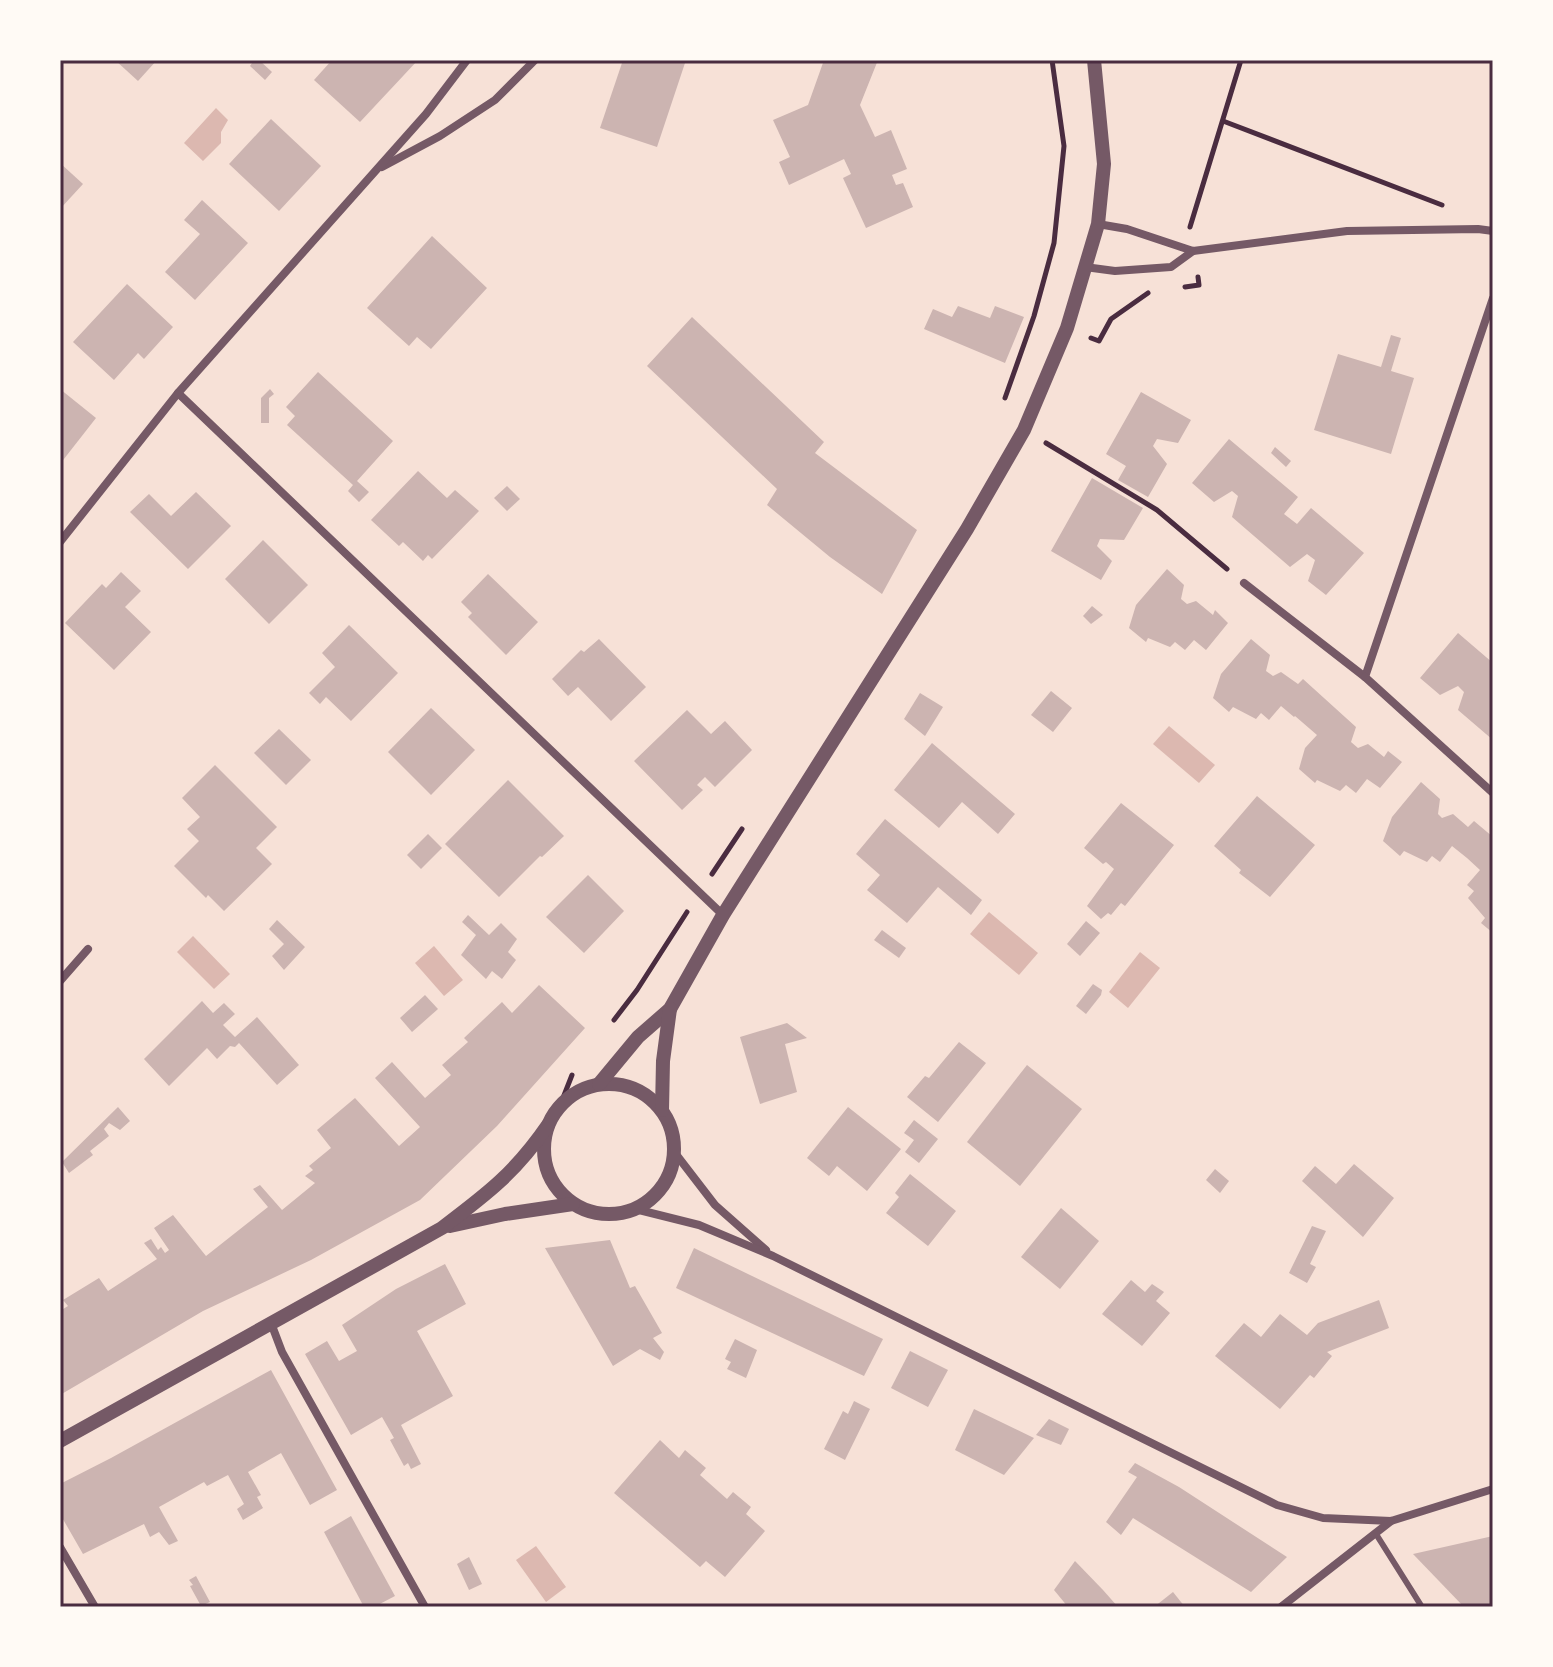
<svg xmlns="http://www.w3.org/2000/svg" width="1553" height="1667" font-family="Poppins,sans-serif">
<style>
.water{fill:#dcb8b0}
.building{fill:#ccb4b1}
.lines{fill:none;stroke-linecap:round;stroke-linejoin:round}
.path{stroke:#4a2c40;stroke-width:5}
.service{stroke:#755966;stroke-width:6}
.minor{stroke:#755966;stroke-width:8}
.tertiary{stroke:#755966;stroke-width:14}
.neatline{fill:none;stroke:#4a2c40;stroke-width:3}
</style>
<rect width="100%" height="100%" fill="#f7e1d7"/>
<g class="water">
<path d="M216,108L228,120L221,132V143L203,161L184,143Z"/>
<path d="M1169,726L1215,765L1199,783L1153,744Z"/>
<path d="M989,912L1038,953L1019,975L970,934Z"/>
<path d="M193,936L230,974L214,989L177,952Z"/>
<path d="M434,946L463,980L444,996L415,963Z"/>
<path d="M1140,952L1160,968L1128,1008L1109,992Z"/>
<path d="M536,1546L566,1587L546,1602L516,1560Z"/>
</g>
<g class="building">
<path d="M115,60H157L138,81Z"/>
<path d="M254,60H259L272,72L265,80L250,66Z"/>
<path d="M332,60H418L360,122L314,80Z"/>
<path d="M623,60H686L657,147L600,128Z"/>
<path d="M824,60H878L860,105L875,137L891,130L907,169L892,175L896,185L903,183L913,207L866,228L843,178L851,174L844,159L789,185L779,162L790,157L773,120L808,105Z"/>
<path d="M271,119L321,166L279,211L229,164Z"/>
<path d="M60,163L83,184L60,209Z"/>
<path d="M202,200L248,243L195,300L165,272L200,234L184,220Z"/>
<path d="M432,236L487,288L431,349L417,337L409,346L367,308Z"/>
<path d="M127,284L173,327L144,359L138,353L114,380L73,342Z"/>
<path d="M958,306L990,318L995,306L1024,317L1005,363L924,329L933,309L952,317Z"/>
<path d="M692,317L824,442L815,453L917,530L882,594L830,557L767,505L777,489L647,366Z"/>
<path d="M1391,335L1401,338L1391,371L1414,378L1391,454L1314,430L1338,354L1381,367Z"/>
<path d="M318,372L393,441L357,481L369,492L359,502L348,491L353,485L287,425L295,416L286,407Z"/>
<path d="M60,389L96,418L60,464Z"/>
<path d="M270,389L274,394L269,398V423H261V398Z"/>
<path d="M1141,392L1191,420L1178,443L1157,439L1153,446L1167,464L1148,497L1118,480L1126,466L1106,454Z"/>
<path d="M1229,439L1298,497L1284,514L1297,524L1311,508L1364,553L1326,595L1308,581L1315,560L1307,554L1290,567L1232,517L1238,496L1232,491L1214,502L1192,483Z"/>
<path d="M1275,447L1291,461L1286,467L1271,453Z"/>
<path d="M418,471L447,498L455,490L479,511L432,559L428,555L423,561L403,542L399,546L371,520Z"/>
<path d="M1092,478L1143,508L1124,540L1100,539L1097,546L1112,561L1101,580L1051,551Z"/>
<path d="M507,486L520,499L507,511L494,498Z"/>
<path d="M196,492L231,526L188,569L130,512L149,494L171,516Z"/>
<path d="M263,540L308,585L269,624L225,579Z"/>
<path d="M1167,569L1184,585L1181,599L1187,604L1196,601L1213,615L1215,610L1228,623L1206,650L1194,640L1185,650L1175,642L1170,647L1148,638L1146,642L1129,628L1136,605Z"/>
<path d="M121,572L141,591L125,607L151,632L114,670L65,623L102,584L106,588Z"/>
<path d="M488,574L538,622L506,655L468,617L472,613L461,602Z"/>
<path d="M1092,606L1103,615L1091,624L1083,616Z"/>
<path d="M349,625L398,673L351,721L326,697L320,704L309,693L335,667L322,653Z"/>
<path d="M1458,633L1493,663V740L1458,710L1464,692L1458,686L1440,695L1420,678Z"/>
<path d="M599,639L646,687L611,721L578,687L568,696L552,679L581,650L584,652Z"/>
<path d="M1251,639L1270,655L1266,671L1273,676L1281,672L1298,684L1303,679L1356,727L1351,742L1358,748L1368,744L1384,757L1388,751L1402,762L1380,788L1367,779L1356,793L1346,785L1340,791L1317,780L1315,783L1299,769L1305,748L1317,735L1295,716L1294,717L1281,706L1269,720L1261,713L1256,719L1233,707L1229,712L1213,698L1221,674Z"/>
<path d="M1051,691L1072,708L1053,732L1031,715Z"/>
<path d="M920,693L943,707L925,736L904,719Z"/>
<path d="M431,708L475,750L431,795L388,752Z"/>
<path d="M687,710L711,734L725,721L752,750L715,787L705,777L697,785L703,790L682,810L634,761Z"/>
<path d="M279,729L311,760L286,785L254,753Z"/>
<path d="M932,743L1015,814L998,834L962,802L939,828L894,790Z"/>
<path d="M215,765L277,827L256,848L272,864L224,911L208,895L206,898L174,866L199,841L187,829L200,817L182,798Z"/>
<path d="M508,780L564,836L542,857L540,856L499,897L445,844Z"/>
<path d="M1421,782L1440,799L1438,814L1442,818L1453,814L1468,827L1474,821L1493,837V933L1481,923L1485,918L1468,898L1474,891L1467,885L1480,870L1467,858L1452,846L1440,862L1432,856L1427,862L1404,851L1400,856L1383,841L1392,817Z"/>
<path d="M1257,796L1315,845L1270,897L1239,873L1241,870L1214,846Z"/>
<path d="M1121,803L1174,845L1125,906L1121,903L1111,915L1108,913L1101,919L1087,906L1114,869L1106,862L1103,864L1084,848Z"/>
<path d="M885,819L982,900L971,915L938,887L907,923L867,890L880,875L856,854Z"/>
<path d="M428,834L442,848L421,869L407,855Z"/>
<path d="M588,875L624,911L584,953L546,917Z"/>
<path d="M468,915L489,935L501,923L517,939L508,952L516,960L502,979L492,971L486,979L461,955L476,935L462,922Z"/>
<path d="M277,920L305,947L284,970L272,956L284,944L269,929Z"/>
<path d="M1086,921L1100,933L1080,956L1067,944Z"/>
<path d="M882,930L906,948L899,958L874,940Z"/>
<path d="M1093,984L1102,990L1101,995L1086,1014L1076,1006Z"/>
<path d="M539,985L585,1028L497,1126L420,1200L311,1260L203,1311L60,1395V1311L68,1306L63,1300L99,1278L108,1291L157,1259L144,1243L151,1239L158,1250L161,1247L165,1253L169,1250L154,1228L173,1215L206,1256L268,1207L253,1189L260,1185L282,1210L315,1183L305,1176L313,1170L309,1166L331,1148L317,1130L355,1098L399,1146L420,1127L375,1078L392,1062L425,1098L451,1075L442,1065L468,1042L464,1038L502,1002L512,1013Z"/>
<path d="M425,995L438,1009L412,1032L400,1018Z"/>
<path d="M202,1001L213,1013L224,1003L235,1014L223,1025L235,1037L257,1017L299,1065L277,1085L239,1043L235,1047L230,1046L217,1059L207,1048L169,1086L144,1059Z"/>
<path d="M787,1023L807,1038L785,1044L797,1092L760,1104L740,1037Z"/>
<path d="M959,1042L986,1063L938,1122L907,1097L925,1076L929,1078Z"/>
<path d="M1027,1065L1082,1109L1020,1186L967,1142Z"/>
<path d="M118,1107L130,1121L120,1130L109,1123L104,1129L109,1136L90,1151L93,1155L69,1173L62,1162Z"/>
<path d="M848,1107L901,1149L867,1191L837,1166L829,1176L807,1158Z"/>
<path d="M914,1120L938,1139L919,1163L905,1152L914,1140L904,1133Z"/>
<path d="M1354,1164L1394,1198L1363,1237L1302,1181L1315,1166L1336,1184Z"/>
<path d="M1215,1169L1229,1181L1220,1193L1206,1180Z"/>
<path d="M910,1174L956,1211L928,1246L886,1213L899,1197L895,1193Z"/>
<path d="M1061,1208L1099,1241L1060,1289L1021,1257Z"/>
<path d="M1312,1226L1326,1231L1310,1264L1316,1267L1307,1283L1289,1273Z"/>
<path d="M610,1240L630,1288L635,1286L662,1333L653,1338L664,1352L660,1360L640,1349L613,1366L545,1248Z"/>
<path d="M694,1248L883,1339L864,1376L676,1288Z"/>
<path d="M445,1264L466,1304L417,1331L453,1396L401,1425L421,1464L411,1469L408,1463L404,1466L390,1440L394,1438L382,1417L351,1435L305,1354L327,1341L339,1361L357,1351L342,1325L396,1289Z"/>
<path d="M1131,1280L1145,1292L1152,1284L1164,1292L1156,1301L1170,1313L1142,1346L1102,1314Z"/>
<path d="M1379,1300L1389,1328L1327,1352L1332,1356L1314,1378L1310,1375L1280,1409L1215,1356L1244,1323L1261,1337L1280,1314L1307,1335L1318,1323Z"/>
<path d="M735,1339L757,1350L746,1378L727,1369L731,1362L725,1359Z"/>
<path d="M910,1351L948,1370L928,1407L891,1388Z"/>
<path d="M271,1370L337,1490L310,1505L281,1453L248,1472L261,1495L257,1497L263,1508L243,1520L237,1509L244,1504L228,1475L207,1486L204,1482L159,1507L178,1541L169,1545L159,1532L150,1537L144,1524L83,1554L60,1514V1484L111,1458Z"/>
<path d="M854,1401L870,1409L845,1460L824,1449L843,1411L848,1414Z"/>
<path d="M974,1409L1034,1438L1004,1475L955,1450Z"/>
<path d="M1049,1419L1069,1429L1061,1445L1036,1435Z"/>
<path d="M660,1440L679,1458L685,1450L706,1468L700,1475L727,1499L733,1492L751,1507L746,1514L765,1531L725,1577L706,1561L700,1567L614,1493Z"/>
<path d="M1135,1463L1179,1487L1287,1557L1251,1592L1133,1518L1121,1535L1106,1522L1137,1477L1128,1472Z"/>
<path d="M351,1516L395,1596L374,1607H364L324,1532Z"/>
<path d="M1493,1536V1607H1464L1413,1554Z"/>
<path d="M469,1557L482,1584L469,1590L457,1564Z"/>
<path d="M1075,1561L1103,1590L1118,1607H1068L1054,1590Z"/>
<path d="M196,1576L210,1602L201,1606L190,1586L193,1585L189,1580Z"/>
<path d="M1173,1592L1185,1607H1154Z"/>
</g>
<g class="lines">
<g class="path">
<path d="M1223,121L1442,205"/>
<path d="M1190,227L1241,60"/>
<path d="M1185,287L1199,285L1198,277"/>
<path d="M1091,338L1099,341L1111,319L1148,293"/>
<path d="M1005,398L1034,316L1054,243L1064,146L1052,60"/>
<path d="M1046,443L1157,510L1227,569"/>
<path d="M712,874L742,829"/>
<path d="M614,1020L637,990L687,912"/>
<path d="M561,1103L572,1075"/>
</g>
<path class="service" d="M1376,1534L1422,1607"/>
<g class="minor">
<path d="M382,167L440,136L495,100L535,60"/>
<path d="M1098,224L1127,229L1193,251L1347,231L1478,229L1493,231"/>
<path d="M1085,267L1115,271L1171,267L1193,251"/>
<path d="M178,393L723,915"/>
<path d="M60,542L178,393L426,114L467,60"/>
<path d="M1244,583L1365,677L1493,298"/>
<path d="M1365,677L1493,793"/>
<path d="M60,981L88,949"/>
<path d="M675,1153L715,1205L766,1250"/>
<path d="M635,1209L699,1225L773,1256L1277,1505L1323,1518L1391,1521L1493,1489"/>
<path d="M271,1323L282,1352L425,1607"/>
<path d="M60,1547L95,1607"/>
<path d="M1281,1607L1391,1521"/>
</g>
<g class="tertiary">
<circle cx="609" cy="1149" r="65"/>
<path d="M599,1084L638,1037L670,1009L723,915L967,529L1024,430L1067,328L1098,224L1104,164L1094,60"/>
<path d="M662,1110L663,1061L670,1009"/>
<path d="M450,1226L505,1214L573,1204"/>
<path d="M60,1441L442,1228C487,1194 515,1173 548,1125"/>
</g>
</g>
<rect width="1553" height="1667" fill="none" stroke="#fffaf5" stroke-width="124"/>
<rect x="62" y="62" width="1429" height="1543" class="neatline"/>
</svg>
